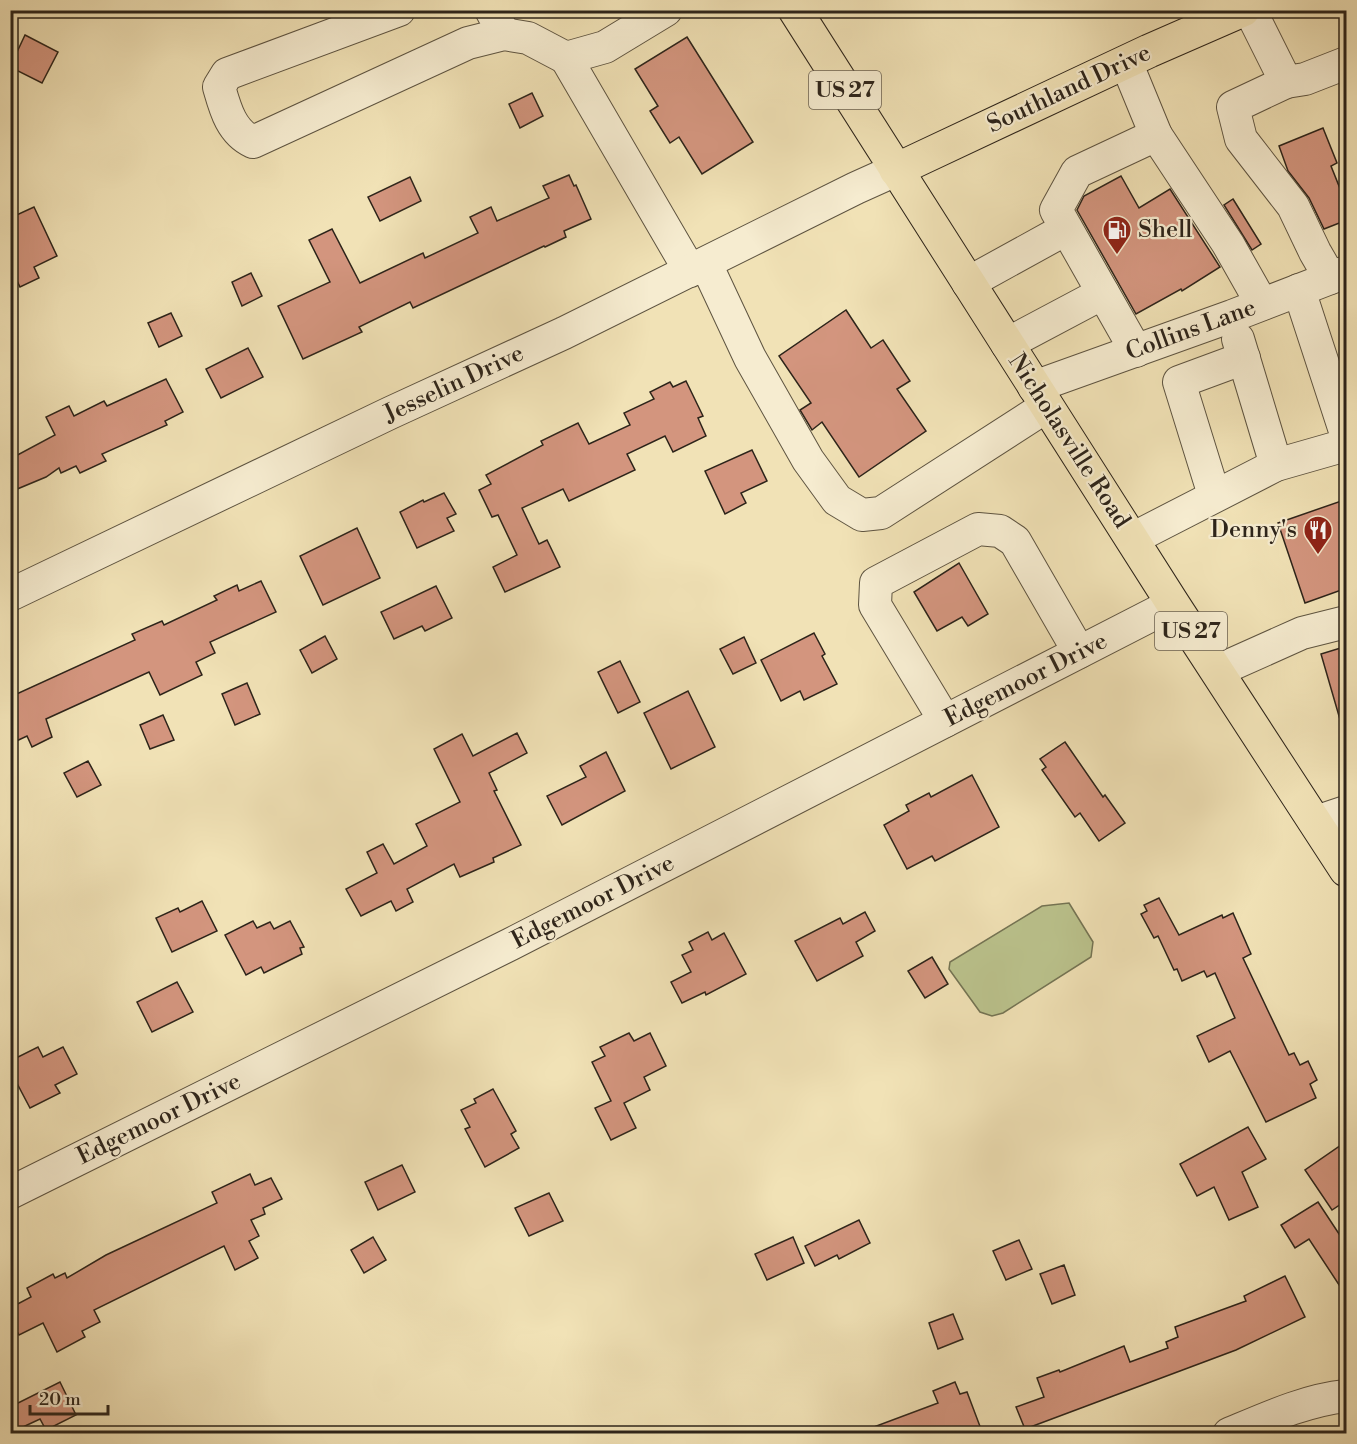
<svg xmlns="http://www.w3.org/2000/svg" width="1357" height="1444" font-family="'Libre Bodoni',serif">
<style>
.green{fill:#bbc38d;stroke:#747454;stroke-width:1.5}
.building{fill:#d3957e;stroke:#2d241a;stroke-width:1.5}
.lines{fill:none;stroke-linecap:round;stroke-linejoin:round}
.minor-casing{stroke:#5e5441;stroke-width:34}
.major-casing{stroke:#2d241a;stroke-width:35}
.minor{stroke:#f6ecd0;stroke-width:32}
.major{stroke:#f1e2b6;stroke-width:33}
.labels{text-anchor:middle;dominant-baseline:central;stroke-width:4.5;stroke-linejoin:round;paint-order:stroke}
.shield{fill:#f6ecd0;stroke:#696051;stroke-width:1.5}
.shield-label{font-size:22px;font-weight:bold;fill:#2d241a}
.street-label{font-size:24px;fill:#2d241a;stroke:#f6ecd0}
.poi-label{font-size:24px;fill:#2d241a;stroke:#f6ecd0;text-anchor:start}
</style>
<rect width="100%" height="100%" fill="#f1e2b6"/>
<filter id="stains"><feTurbulence type="fractalNoise" baseFrequency=".00333" numOctaves="4"/><feColorMatrix values="0 0 0 0 .2 0 0 0 0 .09 0 0 0 0 .02 0 0 0 .5 -.17"/></filter>
<radialGradient id="worn" r=".72"><stop offset=".6" stop-color="#630" stop-opacity="0"/><stop offset="1" stop-color="#630" stop-opacity=".3"/></radialGradient>
<path class="green" d="M1069,903L1093,942L1091,957L1003,1013L992,1016L980,1012L949,969L950,962L1042,906Z"/>
<g class="building">
<path d="M25,35L58,52L42,83L10,67Z"/>
<path d="M687,37L753,142L702,174L679,137L670,143L650,111L658,106L635,69Z"/>
<path d="M532,93L543,116L520,128L509,104Z"/>
<path d="M1323,128L1337,163L1331,166L1347,206V220L1324,229L1309,198L1288,171L1279,146Z"/>
<path d="M569,175L574,186L576,185L591,219L564,231L566,237L545,247L544,246L413,308L410,302L359,327L362,332L303,359L278,306L330,282L309,240L332,229L360,283L423,253L425,258L478,233L470,217L491,207L497,221L549,198L543,186Z"/>
<path d="M1121,176L1139,208L1170,189L1220,267L1182,291L1181,289L1136,314L1077,210L1084,196Z"/>
<path d="M410,177L421,201L380,221L368,197Z"/>
<path d="M1233,199L1261,244L1252,250L1224,205Z"/>
<path d="M34,207L57,256L34,267L39,278L20,287L10,266V218Z"/>
<path d="M251,273L262,296L242,306L232,282Z"/>
<path d="M846,310L871,348L883,340L910,381L897,389L926,431L859,477L822,422L812,430L800,410L811,403L779,356Z"/>
<path d="M171,313L182,336L159,347L148,323Z"/>
<path d="M248,348L263,377L221,398L206,369Z"/>
<path d="M166,379L183,412L165,421L167,425L102,454L106,461L80,473L76,466L61,473L59,468L46,477L10,492V459L55,435L46,417L69,406L74,416L104,401L107,406Z"/>
<path d="M686,381L703,416L698,418L706,436L673,452L665,436L627,454L635,470L569,501L563,489L522,508L539,544L547,540L560,567L505,592L493,567L517,555L498,515L492,517L479,490L491,484L486,475L543,445L541,441L578,423L589,444L630,425L624,413L654,399L650,392L670,382L673,387Z"/>
<path d="M752,450L767,481L741,493L746,503L725,514L705,471Z"/>
<path d="M444,493L456,514L447,518L454,531L417,548L400,512L423,500L424,502Z"/>
<path d="M1347,499V588L1305,603L1278,523Z"/>
<path d="M357,528L380,578L323,605L300,556Z"/>
<path d="M959,563L988,614L968,626L962,617L937,631L914,592Z"/>
<path d="M261,581L276,612L210,642L215,653L196,662L202,675L160,695L149,672L46,719L52,737L32,747L27,736L10,744V697L135,640L132,634L162,621L164,625L217,600L214,596L237,585L239,591Z"/>
<path d="M436,586L452,618L425,631L422,626L394,639L381,612Z"/>
<path d="M814,633L825,654L822,656L837,684L804,700L800,691L781,701L761,660Z"/>
<path d="M325,636L337,659L312,673L300,650Z"/>
<path d="M744,637L756,663L733,674L720,649Z"/>
<path d="M1347,646V722L1341,723L1321,654Z"/>
<path d="M620,661L640,702L618,713L598,672Z"/>
<path d="M247,683L260,714L235,725L222,694Z"/>
<path d="M688,691L715,747L671,769L644,713Z"/>
<path d="M163,715L174,740L150,749L140,725Z"/>
<path d="M517,733L527,753L489,773L497,790L494,791L521,845L493,858L494,862L460,877L454,864L407,889L413,902L396,911L391,901L361,916L346,889L377,873L367,852L383,844L394,864L427,846L416,824L460,802L434,749L462,734L473,756Z"/>
<path d="M1065,742L1103,797L1105,795L1125,823L1099,841L1080,813L1075,817L1042,770L1046,767L1040,759Z"/>
<path d="M606,752L625,791L562,825L547,796L586,777L580,766Z"/>
<path d="M88,761L101,785L77,797L64,773Z"/>
<path d="M972,775L999,827L935,861L932,856L907,869L884,825L909,811L906,805L929,793L931,797Z"/>
<path d="M1159,898L1179,935L1222,915L1223,918L1233,913L1251,954L1243,958L1289,1055L1294,1053L1300,1065L1308,1061L1317,1080L1310,1084L1316,1098L1266,1122L1230,1051L1209,1062L1197,1036L1235,1018L1215,973L1207,977L1204,971L1182,981L1177,969L1174,970L1158,936L1154,938L1141,914L1147,911L1144,905Z"/>
<path d="M202,901L217,931L172,952L156,918L178,908L180,912Z"/>
<path d="M865,912L875,931L856,942L863,956L817,981L795,941L840,918L843,924Z"/>
<path d="M253,921L257,928L270,922L274,929L290,921L304,947L300,948L302,954L264,973L261,967L246,975L225,935Z"/>
<path d="M708,932L712,940L724,933L746,974L706,995L705,992L682,1003L671,982L691,972L682,955L693,950L689,942Z"/>
<path d="M932,957L948,984L925,998L908,971Z"/>
<path d="M177,982L193,1012L152,1032L137,1002Z"/>
<path d="M629,1033L634,1041L650,1033L666,1066L644,1077L650,1090L624,1103L636,1128L611,1140L595,1108L611,1101L592,1062L605,1056L600,1047Z"/>
<path d="M38,1047L43,1057L63,1047L77,1074L55,1085L60,1093L30,1108L10,1070V1061Z"/>
<path d="M493,1089L516,1131L511,1134L519,1148L485,1167L465,1129L470,1127L461,1110L476,1103L474,1099Z"/>
<path d="M1248,1127L1266,1159L1242,1172L1258,1207L1229,1220L1214,1187L1197,1196L1180,1164Z"/>
<path d="M1347,1141V1200L1332,1210L1305,1170Z"/>
<path d="M402,1165L415,1192L378,1210L365,1182Z"/>
<path d="M250,1174L255,1185L271,1178L282,1199L263,1208L265,1214L251,1220L259,1236L249,1241L258,1258L235,1270L224,1246L94,1310L100,1322L82,1331L85,1337L57,1352L43,1323L19,1335L10,1318V1308L31,1297L27,1288L53,1274L55,1278L65,1273L67,1278L106,1255L217,1203L212,1192Z"/>
<path d="M549,1193L563,1221L529,1236L515,1208Z"/>
<path d="M1318,1202L1347,1246V1297L1309,1239L1295,1248L1281,1225Z"/>
<path d="M859,1220L870,1243L839,1259L837,1255L815,1266L805,1246Z"/>
<path d="M373,1237L386,1260L364,1273L351,1250Z"/>
<path d="M793,1237L804,1263L767,1280L755,1254Z"/>
<path d="M1019,1240L1032,1269L1006,1280L993,1251Z"/>
<path d="M1064,1265L1075,1295L1052,1304L1040,1274Z"/>
<path d="M1285,1276L1305,1317L1236,1350L1025,1429L1016,1407L1044,1397L1037,1378L1059,1370L1060,1372L1124,1346L1130,1362L1168,1348L1166,1342L1178,1337L1175,1327L1246,1301L1244,1296Z"/>
<path d="M953,1314L963,1339L938,1349L929,1323Z"/>
<path d="M60,1382L76,1415L46,1430L40,1419L10,1433V1407Z"/>
<path d="M955,1382L960,1394L967,1392L981,1429L968,1434H863V1431L938,1403L933,1391Z"/>
</g>
<g class="lines">
<g class="minor-casing">
<g id="minor">
<path d="M399,10L227,74L219,87C225,108 231,132 253,142L468,43L504,34L528,38L566,58L605,47L666,10"/>
<path d="M491,10L504,34"/>
<path d="M1250,10L1286,82L1305,79L1346,63"/>
<path d="M566,58L690,271"/>
<path d="M1126,62L1156,135L1077,172L1056,210L1136,351"/>
<path d="M1286,82L1233,107L1241,139L1293,206L1315,252L1330,278"/>
<path d="M1156,135L1228,244L1262,304"/>
<path d="M706,264L750,358L808,460L837,500L862,515L881,513L1047,406"/>
<path d="M968,283L1066,229"/>
<path d="M1299,290L1346,434"/>
<path d="M1238,339L1276,465"/>
<path d="M1007,344L1103,293"/>
<path d="M1034,387L1232,316L1346,272"/>
<path d="M1214,495L1179,382L1244,358"/>
<path d="M1132,539L1276,465L1346,445"/>
<path d="M10,595L390,413L564,333L856,188L896,170"/>
<path d="M1217,671L1302,633L1346,622"/>
<path d="M945,721L875,605L876,583L978,529L1000,531L1015,541L1079,652"/>
<path d="M1316,822L1346,812"/>
<path d="M10,1193L511,944L1173,604"/>
<path d="M1229,1434C1267,1418 1306,1400 1346,1396"/>
</g>
</g>
<g class="major-casing">
<g id="major">
<path d="M795,10L1173,604L1346,870"/>
<path d="M896,170L1149,51L1243,10"/>
</g>
</g>
<use href="#minor" class="minor"/>
<use href="#major" class="major"/>
</g>
<defs>
<g id="fuel-pin" transform="scale(1.5)"><path d="M0 17L-7.5 6A9.5 9.5 0 1 1 7.5 6Z" fill="#8f2418" stroke="#f6ecd0"/><path d="M-5.5-6h7V0h2V4h1.3V-2.5L3-4.5l.8-.8L6-3V5H2.5V1h-1V6h-7ZM-4.2-4.7v3.2H.2V-4.7Z" fill="#fff"/></g>
<g id="restaurant-pin" transform="scale(1.5)"><path d="M0 17L-7.5 6A9.5 9.5 0 1 1 7.5 6Z" fill="#8f2418" stroke="#f6ecd0"/><path d="M-5-6h1v4h1v-4h1v4h1v-4h1v5L-1.5 .5V6h-2V.5L-5-1ZM5-6V6H3V1.5H1.5Q1.5-4 5-6Z" fill="#fff"/></g>
</defs>
<g fill-rule="evenodd">
<use href="#fuel-pin" x="1117" y="230"/>
<use href="#restaurant-pin" x="1318" y="530"/>
</g>
<g class="labels">
<g class="shield">
<rect x="809" y="71" width="72" height="38" rx="4.5"/>
<rect x="1155" y="612" width="72" height="38" rx="4.5"/>
</g>
<g class="shield-label">
<text x="845" y="90">US 27</text>
<text x="1191" y="631">US 27</text>
</g>
<g class="street-label">
<text transform="translate(1069 89) rotate(-25)">Southland Drive</text>
<text transform="translate(1191 330) rotate(-20)">Collins Lane</text>
<text transform="translate(454 384) rotate(-25)">Jesselin Drive</text>
<text transform="translate(1069 441) rotate(57)">Nicholasville Road</text>
<text transform="translate(1026 680) rotate(-27)">Edgemoor Drive</text>
<text transform="translate(593 902) rotate(-27)">Edgemoor Drive</text>
<text transform="translate(159 1119) rotate(-26)">Edgemoor Drive</text>
</g>
<g class="poi-label">
<text x="1138" y="230">Shell</text>
<text x="1297" y="530" text-anchor="end">Denny's</text>
</g>
</g>
<rect width="1357" height="1444" fill="none" stroke="#f1e2b6" stroke-width="36"/>
<rect x="12" y="12" width="1333" height="1420" fill="none" stroke="#2d241a" stroke-width="3"/>
<rect x="18" y="18" width="1321" height="1408" fill="none" stroke="#2d241a" stroke-width="1.5"/>
<path d="M30 1405v9h78v-9" fill="none" stroke="#2d241a" stroke-width="3"/>
<text x="39" y="1405" font-size="18" fill="#2d241a" stroke="#f6ecd0" stroke-width="4.5" paint-order="stroke">20 m</text>
<rect width="100%" height="100%" filter="url(#stains)"/>
<rect width="100%" height="100%" fill="url(#worn)"/>
</svg>
